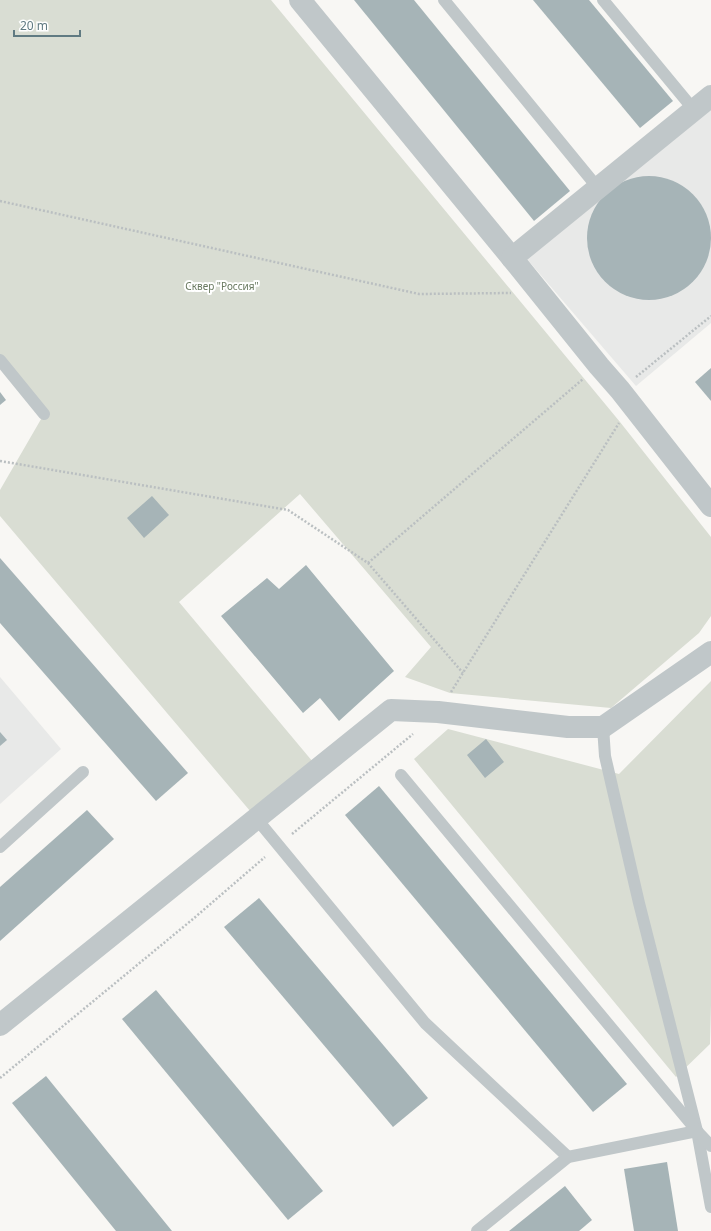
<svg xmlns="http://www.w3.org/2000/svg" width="711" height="1231" font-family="'Noto Sans',sans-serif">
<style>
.built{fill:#e8e9e8}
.green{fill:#d9ddd3}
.building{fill:#a6b4b7}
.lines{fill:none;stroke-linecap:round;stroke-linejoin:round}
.path{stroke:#babfc1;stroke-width:2.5;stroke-dasharray:2 2;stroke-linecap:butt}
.service{stroke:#c0c7c9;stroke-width:12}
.minor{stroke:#c0c7c9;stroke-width:22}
.labels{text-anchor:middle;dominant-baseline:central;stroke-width:4;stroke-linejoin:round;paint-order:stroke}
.park-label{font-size:10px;fill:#697960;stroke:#fff}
</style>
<rect width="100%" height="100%" fill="#f8f7f4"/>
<g class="built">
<path d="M711,85V323L636,386L515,245Z"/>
<path d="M0,677L61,749L0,804Z"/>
</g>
<g class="green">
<path d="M0,0H271L620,422L711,537V616L699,633L611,708L450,693L405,677L431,647L300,494L179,602L318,768L256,818L0,516V490L44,414L0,360Z"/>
<path d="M711,681V1005L710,1044L676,1077L414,759L448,729L619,774Z"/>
</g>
<g class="building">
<path d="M354,0H414L570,191L534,221Z"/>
<path d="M533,0H589L673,101L640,128Z"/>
<circle cx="649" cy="238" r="62"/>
<path d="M711,368V401L695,382Z"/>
<path d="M0,392L6,400L0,405Z"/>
<path d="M152,496L169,515L144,538L127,518Z"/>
<path d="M0,558L188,773L156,801L0,623Z"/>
<path d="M306,565L394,671L339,721L320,698L303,713L221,616L267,578L279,589Z"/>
<path d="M0,732L7,740L0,746Z"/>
<path d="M486,739L504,762L485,778L467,755Z"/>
<path d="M379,786L627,1084L593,1112L345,815Z"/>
<path d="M87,810L114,839L0,941V887Z"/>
<path d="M259,898L428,1098L393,1127L224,927Z"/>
<path d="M156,990L323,1191L288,1220L122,1019Z"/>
<path d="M46,1076L172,1231H116L12,1103Z"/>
<path d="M667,1162L678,1231H634L624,1169Z"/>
<path d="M565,1186L592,1220L579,1231H509Z"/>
</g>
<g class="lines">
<g class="path">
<path d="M0,201L419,294L511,293"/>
<path d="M636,377L711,316"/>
<path d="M0,461L288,510L368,563L463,673"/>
<path d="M368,563L583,379"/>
<path d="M451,692L619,423"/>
<path d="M292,834L413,734"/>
<path d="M0,1078L193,919L265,857"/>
</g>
<g class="service">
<path d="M444,0L598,188"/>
<path d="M603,0L694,110"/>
<path d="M0,360L44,414"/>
<path d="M603,727L605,756L639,903L697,1131L711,1207"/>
<path d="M401,775L697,1131L711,1146"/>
<path d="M256,818L425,1023L568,1157"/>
<path d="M0,847L83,772"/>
<path d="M477,1231L568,1157L697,1131"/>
</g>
<g class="minor">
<path d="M300,0L512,258"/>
<path d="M711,96L512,258L599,366L620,390L711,506"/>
<path d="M0,1025L391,710L438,712L568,727H603L711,652"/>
</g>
</g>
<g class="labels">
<g class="park-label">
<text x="222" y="286">Сквер "Россия"</text>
</g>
</g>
<path d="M14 30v6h66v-6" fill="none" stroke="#607a82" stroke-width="2"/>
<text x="20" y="30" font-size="12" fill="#607a82" stroke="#ffffff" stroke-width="3" paint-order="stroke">20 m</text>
</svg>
